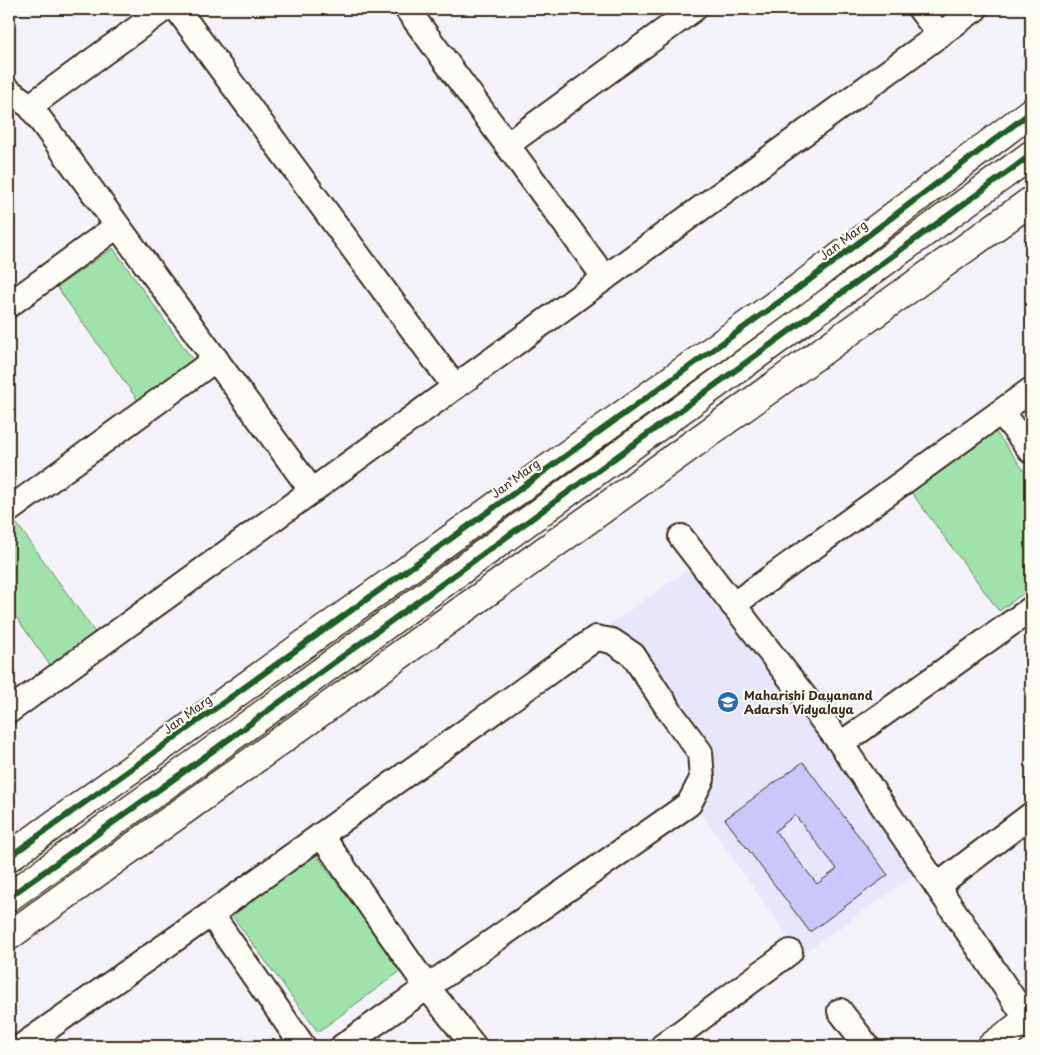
<svg xmlns="http://www.w3.org/2000/svg" width="1040" height="1055" font-family="'Playpen Sans',sans-serif">
<style>
.built{fill:#e7e5f9}
.green{fill:#a0e2ac;stroke:#6e8665}
.building{fill:#cac8fa;stroke:#3b2a1e;fill-rule:evenodd}
.lines{fill:none;stroke-linecap:round;stroke-linejoin:round}
.minor-casing{stroke:#3b2a1e;stroke-width:28}
.tertiary-casing{stroke:#3b2a1e;stroke-width:31}
.secondary-casing{stroke:#3b2a1e;stroke-width:31}
.minor{stroke:#fdfcf7;stroke-width:24}
.tertiary{stroke:#fdfcf7;stroke-width:28}
.secondary{stroke:#fdfcf7;stroke-width:28}
.cycleway-casing{stroke:#fdfcf7;stroke-width:9}
.cycleway{stroke:#1b5e20;stroke-width:6}
.labels{text-anchor:middle;dominant-baseline:central;stroke-width:4.5;stroke-linejoin:round;paint-order:stroke}
.street-label{font-size:12px;fill:#3b2a1e;stroke:#fdfcf7}
.poi-label{font-size:12px;font-weight:bold;fill:#3b2a1e;stroke:#fdfcf7;text-anchor:start}
</style>
<rect width="100%" height="100%" fill="#f3f2f8"/>
<filter id="ink" filterUnits="userSpaceOnUse"><feTurbulence type="fractalNoise" baseFrequency=".02" numOctaves="2"/><feDisplacementMap in="SourceGraphic" scale="10" xChannelSelector="R" yChannelSelector="G"/><feConvolveMatrix kernelMatrix="1 2 1 2 8 2 1 2 1" color-interpolation-filters="sRGB"/></filter>
<g filter="url(#ink)">
<path class="built" d="M696,564L915,875L801,955L690,797L717,778L609,625Z"/>
<g class="green">
<path d="M113,248L195,363L139,402L57,287Z"/>
<path d="M995,431L1031,480V588L999,611L911,492Z"/>
<path d="M15,521L99,638L52,668L9,607V525Z"/>
<path d="M313,851L402,970L318,1032L230,913Z"/>
</g>
<path class="building" d="M803,762L888,875L810,932L725,819ZM795,815L837,869L817,884L775,831Z"/>
<g class="lines">
<g class="minor-casing">
<g id="minor">
<path d="M177,9L455,387"/>
<path d="M407,9L605,278"/>
<path d="M920,9L940,35"/>
<path d="M9,91L30,106L164,9"/>
<path d="M30,106L312,491"/>
<path d="M507,145L694,9"/>
<path d="M9,305L117,226"/>
<path d="M1001,412L1031,451"/>
<path d="M9,510L216,359"/>
<path d="M681,537L841,744L1031,1025"/>
<path d="M733,605L1031,390"/>
<path d="M9,711L975,9"/>
<path d="M841,744L1031,609"/>
<path d="M321,835L427,987L474,1046"/>
<path d="M937,886L1031,815"/>
<path d="M211,914L303,1046"/>
<path d="M840,1011L867,1046"/>
<path d="M22,1046L211,914L596,638L612,641L633,655L671,713L700,752L702,779L689,804L343,1046"/>
<path d="M663,1046L790,952"/>
</g>
</g>
<g class="tertiary-casing">
<g id="tertiary">
<path d="M9,936L1031,201"/>
<path d="M992,1046L1031,1017"/>
</g>
</g>
<g class="secondary-casing">
<g id="secondary">
<path d="M9,857L800,287L1031,112"/>
<path d="M9,897L196,763L1031,155"/>
</g>
</g>
<use href="#minor" class="minor"/>
<use href="#tertiary" class="tertiary"/>
<use href="#secondary" class="secondary"/>
<g class="cycleway-casing">
<g id="cycleway">
<path d="M9,857L800,287L1031,112"/>
<path d="M9,897L196,763L1031,155"/>
</g>
</g>
<use href="#cycleway" class="cycleway"/>
</g>
</g>
<defs>
<g id="school-disc" transform="scale(1.125)"><circle r="9.5" fill="#1f6fb2" stroke="#fdfcf7"/><path d="M0-5L7-2L0 1L-7-2ZM-4 1L0 2.5L4 1V4Q0 6-4 4Z" fill="#fff"/></g>
</defs>
<g fill-rule="evenodd">
<use href="#school-disc" x="728" y="702"/>
</g>
<g class="labels">
<g class="street-label">
<text transform="translate(843 240) rotate(-37)">Jan Marg</text>
<text transform="translate(515 478) rotate(-36)">Jan Marg</text>
<text transform="translate(187 714) rotate(-36)">Jan Marg</text>
</g>
<g class="poi-label">
<text x="744" y="695">Maharishi Dayanand<tspan x="744" dy="14">Adarsh Vidyalaya</tspan></text>
</g>
</g>
<rect width="1040" height="1055" fill="none" stroke="#fdfcf7" stroke-width="30"/>
<rect x="15" y="15" width="1010" height="1025" fill="none" stroke="#3b2a1e" stroke-width="2" filter="url(#ink)"/>
</svg>
